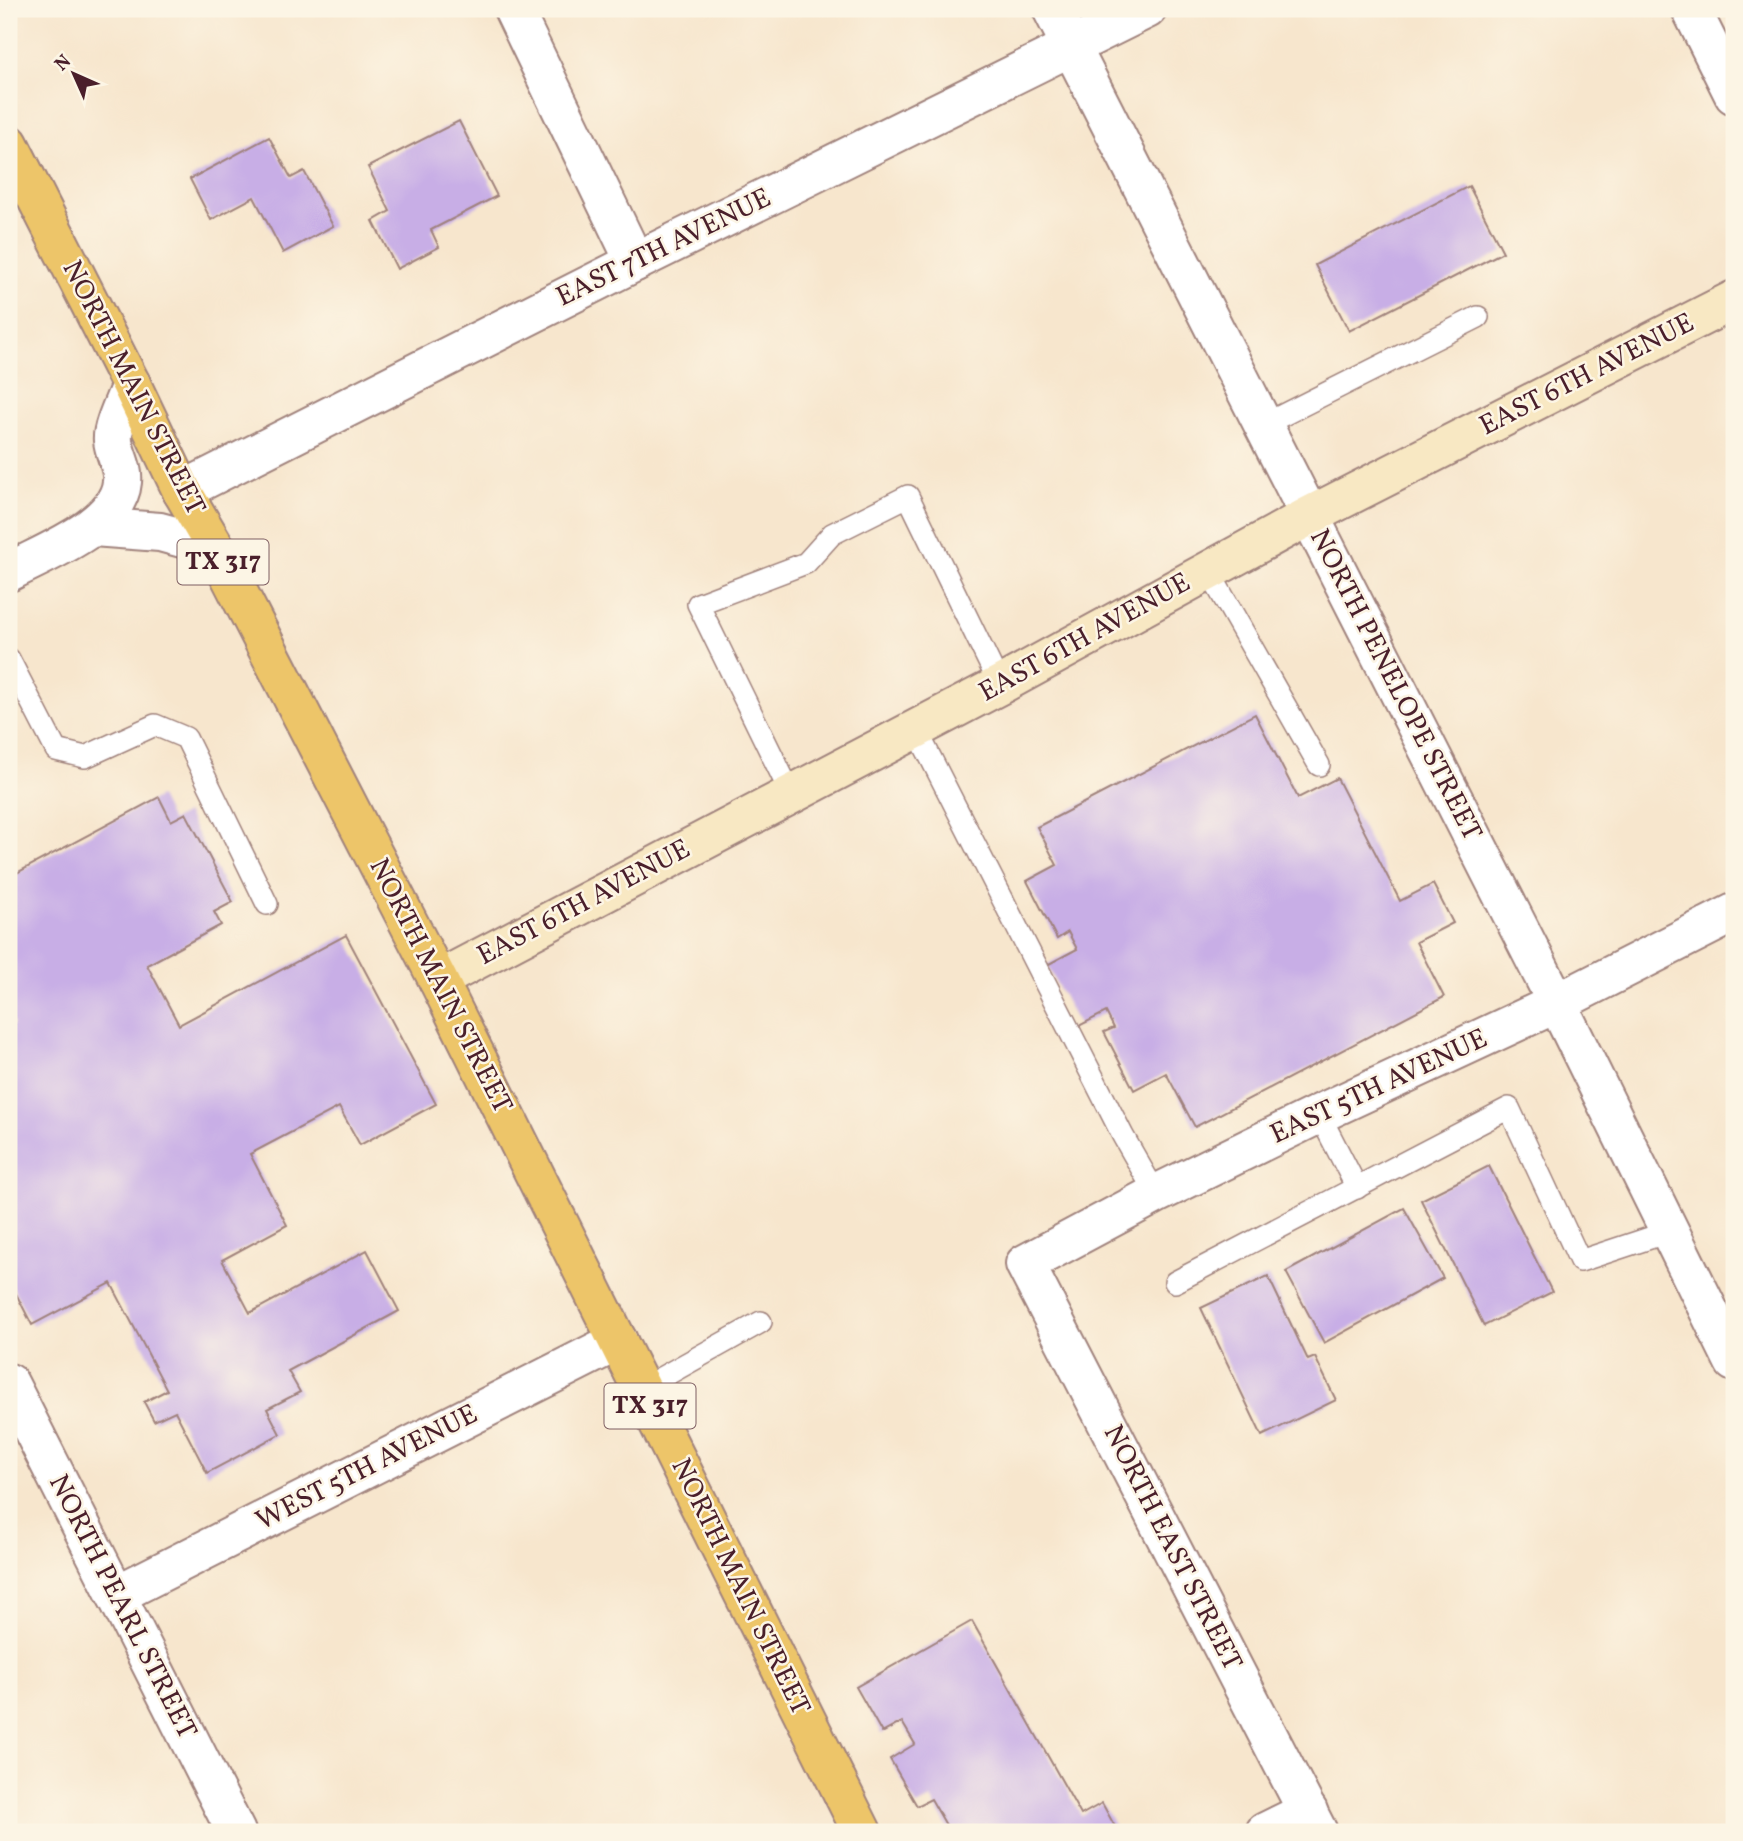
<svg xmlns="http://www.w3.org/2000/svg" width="1743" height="1841" font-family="Vollkorn,serif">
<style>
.building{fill:#c8aee6}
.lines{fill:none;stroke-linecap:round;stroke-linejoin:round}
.service-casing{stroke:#a0827c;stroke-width:24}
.minor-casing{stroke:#a0827c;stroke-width:42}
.secondary-casing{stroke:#a0827c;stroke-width:42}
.primary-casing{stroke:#a0827c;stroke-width:42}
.service{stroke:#fff;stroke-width:21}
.minor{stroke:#fff;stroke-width:38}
.secondary{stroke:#f8e8c3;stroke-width:38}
.primary{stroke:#edc569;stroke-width:38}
.labels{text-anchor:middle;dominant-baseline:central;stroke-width:5;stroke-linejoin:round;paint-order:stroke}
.shield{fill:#fcf5e5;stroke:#7f5f63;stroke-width:2}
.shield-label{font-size:26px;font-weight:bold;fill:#4a1f2b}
.street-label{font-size:28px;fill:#4a1f2b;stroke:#fcf5e5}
</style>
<rect width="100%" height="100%" fill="#fcf5e5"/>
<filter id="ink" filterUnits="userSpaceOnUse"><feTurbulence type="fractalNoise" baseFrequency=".0143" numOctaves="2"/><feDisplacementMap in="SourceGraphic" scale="14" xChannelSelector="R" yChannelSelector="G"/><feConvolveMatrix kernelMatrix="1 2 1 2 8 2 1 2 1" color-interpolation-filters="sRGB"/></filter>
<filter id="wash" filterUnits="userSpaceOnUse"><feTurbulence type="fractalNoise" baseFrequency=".00686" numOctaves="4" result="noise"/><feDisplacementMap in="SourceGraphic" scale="28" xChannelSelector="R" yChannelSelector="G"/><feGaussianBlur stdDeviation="1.57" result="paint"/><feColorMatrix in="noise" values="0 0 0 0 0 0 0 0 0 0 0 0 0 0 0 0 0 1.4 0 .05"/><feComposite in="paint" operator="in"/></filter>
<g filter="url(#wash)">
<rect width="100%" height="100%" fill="#f7e6cd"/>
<g id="blocks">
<g class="building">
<path d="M459,121L497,196L431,230L439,247L397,269L373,221L390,211L368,167Z"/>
<path d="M269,137L291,178L304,171L333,226L283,253L254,197L211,220L190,179Z"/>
<path d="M1469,186L1503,252L1349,331L1315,265Z"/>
<path d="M1255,714L1298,798L1337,778L1400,901L1433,884L1453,923L1416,942L1444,997L1195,1127L1166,1073L1134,1090L1104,1032L1114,1028L1106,1012L1079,1026L1047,965L1077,949L1068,932L1057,939L1027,881L1057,865L1037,827Z"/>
<path d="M159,797L171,821L186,813L233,902L214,912L221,925L147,965L179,1025L346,935L436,1104L360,1145L339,1107L250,1154L287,1225L222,1260L250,1313L367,1250L399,1311L288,1371L300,1392L267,1409L280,1434L207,1473L175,1411L154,1421L144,1402L167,1390L111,1283L32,1325L9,1280V1027L14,1024L9,1014V877Z"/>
<path d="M1489,1166L1552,1292L1484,1326L1421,1200Z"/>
<path d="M1404,1208L1443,1278L1324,1343L1286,1272Z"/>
<path d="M1268,1276L1308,1360L1315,1357L1336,1400L1262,1436L1201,1308Z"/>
<path d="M972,1621L1081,1815L1102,1803L1118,1832H950L931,1799L917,1806L890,1759L915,1744L902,1722L882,1733L856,1687Z"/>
</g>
</g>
</g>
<g filter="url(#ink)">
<use href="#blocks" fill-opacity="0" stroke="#a0827c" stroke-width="2"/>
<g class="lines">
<g class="service-casing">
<g id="service">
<path d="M1263,425L1478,317"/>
<path d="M1208,570L1319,765"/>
<path d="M9,659L56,750L85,757L155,725L186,738L267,904"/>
<path d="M916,729L1123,1136L1156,1194"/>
<path d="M791,794L698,604L806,563L832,534L908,496L1000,685"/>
<path d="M1319,1114L1357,1188"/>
<path d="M1175,1282L1509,1108L1580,1261L1671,1231"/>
<path d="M641,1389L761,1322"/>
</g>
</g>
<g class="minor-casing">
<g id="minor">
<path d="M513,9L635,262"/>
<path d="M1052,9L1557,1003L1734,1362"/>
<path d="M1691,9L1734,95"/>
<path d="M182,491L635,262L1147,9"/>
<path d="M93,527L160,532L215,547"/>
<path d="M9,572C44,553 118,526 122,482C124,467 114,454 113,440C111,428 127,397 131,384"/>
<path d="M9,1383L236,1832"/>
<path d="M116,1595L618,1341"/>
<path d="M1265,1832L1308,1811"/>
<path d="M1318,1832L1025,1264L1156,1194L1319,1114L1557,1003L1734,913"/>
</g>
</g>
<g class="secondary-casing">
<path id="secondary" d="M438,980L1000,685L1309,516L1734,300"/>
</g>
<g class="primary-casing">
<path id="primary" d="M9,144L131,384L182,491L215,547L438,980L862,1832"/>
</g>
<use href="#service" class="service"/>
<use href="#minor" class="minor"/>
<use href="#secondary" class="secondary"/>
<use href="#primary" class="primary"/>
</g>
</g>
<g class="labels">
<g class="shield">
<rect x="177.5" y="539.5" width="91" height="45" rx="5"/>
<rect x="604.5" y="1383.5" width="91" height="45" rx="5"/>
</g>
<g class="shield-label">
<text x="223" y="562">TX 317</text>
<text x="650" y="1406">TX 317</text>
</g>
<g class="street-label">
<text transform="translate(664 248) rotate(-26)">EAST 7TH AVENUE</text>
<text transform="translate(1587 375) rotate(-27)">EAST 6TH AVENUE</text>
<text transform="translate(133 388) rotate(63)">NORTH MAIN STREET</text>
<text transform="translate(1085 638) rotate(-29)">EAST 6TH AVENUE</text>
<text transform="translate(1395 685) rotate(63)">NORTH PENELOPE STREET</text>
<text transform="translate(584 903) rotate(-28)">EAST 6TH AVENUE</text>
<text transform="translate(440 986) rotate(63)">NORTH MAIN STREET</text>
<text transform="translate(1379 1087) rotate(-25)">EAST 5TH AVENUE</text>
<text transform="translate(367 1468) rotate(-27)">WEST 5TH AVENUE</text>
<text transform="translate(1172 1548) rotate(63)">NORTH EAST STREET</text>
<text transform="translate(740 1587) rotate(64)">NORTH MAIN STREET</text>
<text transform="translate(122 1607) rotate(63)">NORTH PEARL STREET</text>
</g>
</g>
<rect width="1743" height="1841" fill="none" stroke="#fcf5e5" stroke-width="35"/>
<g transform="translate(74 74) rotate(315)" stroke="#fcf5e5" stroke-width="5" paint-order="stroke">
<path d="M0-5L12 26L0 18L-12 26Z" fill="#4a1f2b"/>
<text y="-10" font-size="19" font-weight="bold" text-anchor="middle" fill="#4a1f2b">N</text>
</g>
</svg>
